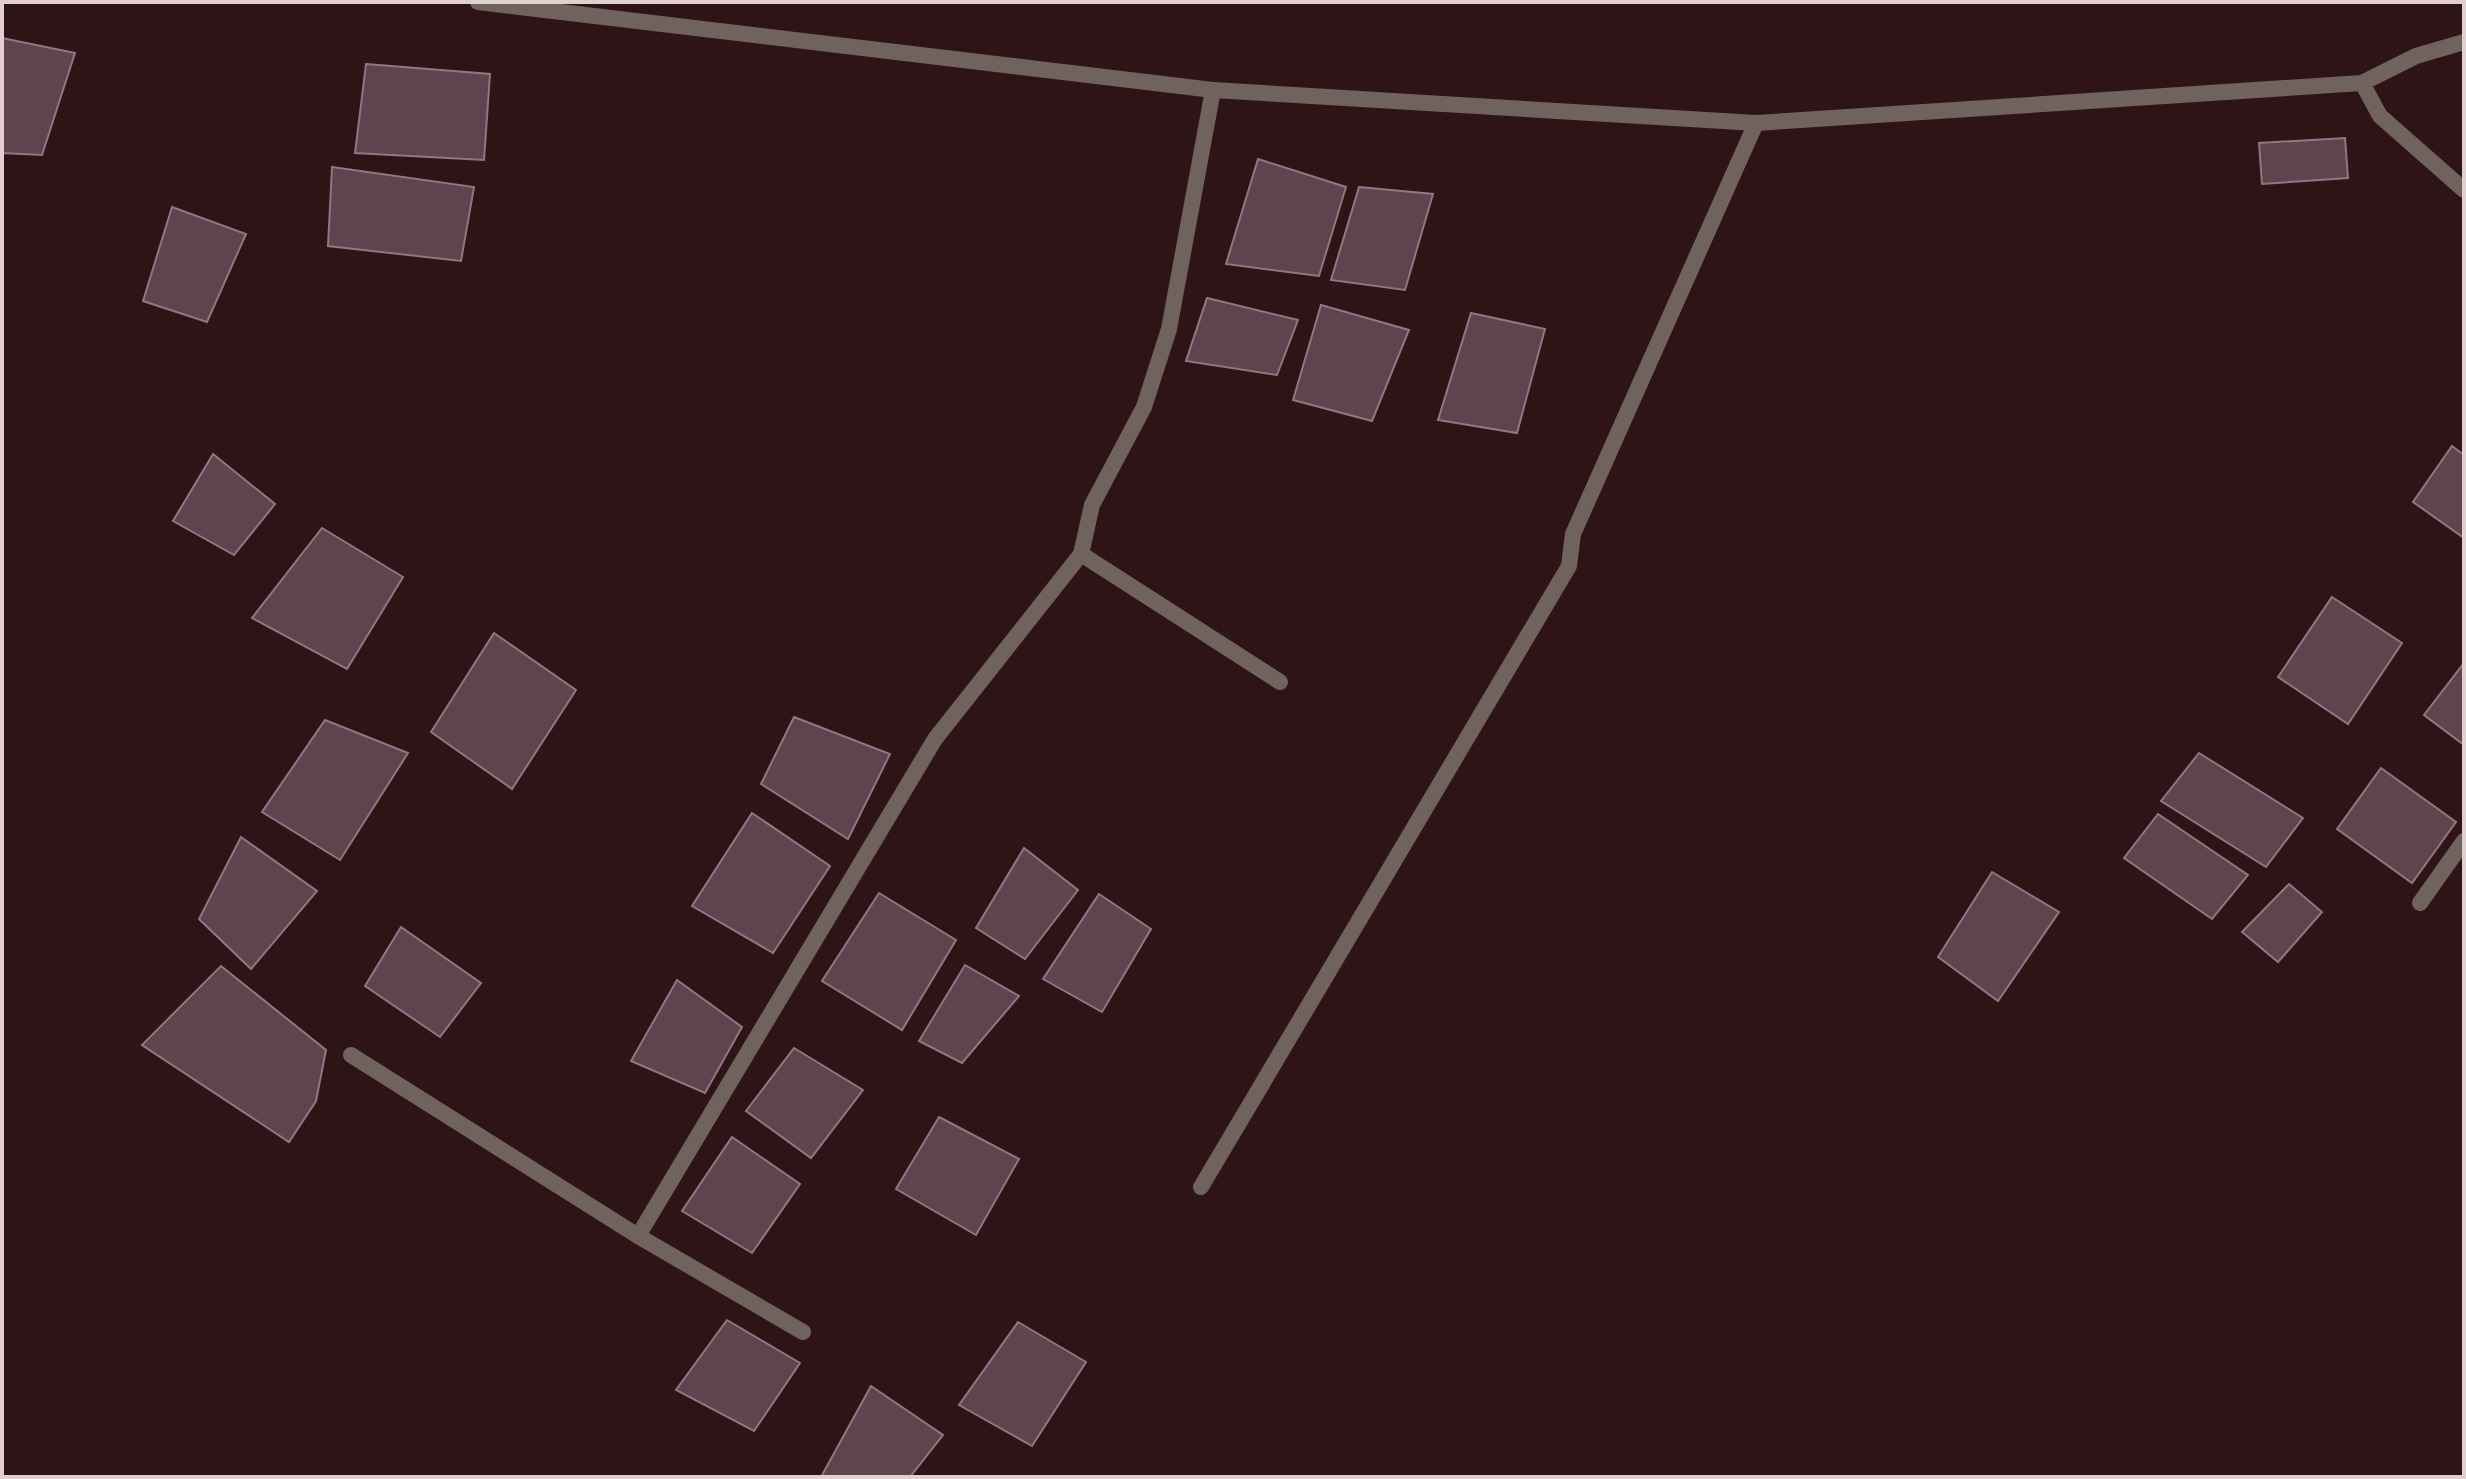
<svg xmlns="http://www.w3.org/2000/svg" width="2466" height="1479" font-family="Mulish,sans-serif">
<style>
.building{fill:#5f434e;stroke:#947581;stroke-width:2}
.lines{fill:none;stroke-linecap:round;stroke-linejoin:round}
.street{stroke:#70635e;stroke-width:16}
</style>
<rect width="100%" height="100%" fill="#2e1416"/>
<g class="building">
<path d="M2,38L75,53L42,155L2,153Z"/>
<path d="M366,64L490,74L484,160L355,153Z"/>
<path d="M2345,138L2348,178L2262,184L2259,143Z"/>
<path d="M1258,159L1346,187L1319,276L1226,264Z"/>
<path d="M332,167L474,187L461,261L328,246Z"/>
<path d="M1359,187L1433,194L1405,290L1331,280Z"/>
<path d="M172,207L246,234L207,322L143,301Z"/>
<path d="M1207,298L1298,320L1277,375L1186,361Z"/>
<path d="M1321,305L1409,330L1372,421L1293,400Z"/>
<path d="M1471,313L1545,329L1517,433L1438,420Z"/>
<path d="M2452,446L2464,455V538L2413,502Z"/>
<path d="M213,454L275,504L234,555L173,521Z"/>
<path d="M322,528L403,577L347,669L252,618Z"/>
<path d="M2332,597L2402,643L2348,724L2278,677Z"/>
<path d="M494,633L576,690L512,789L431,732Z"/>
<path d="M2464,663V745L2424,715Z"/>
<path d="M794,717L890,754L848,839L761,784Z"/>
<path d="M325,720L408,753L340,860L262,812Z"/>
<path d="M2199,753L2303,818L2266,867L2161,801Z"/>
<path d="M2381,768L2456,822L2412,883L2337,829Z"/>
<path d="M752,813L830,866L773,953L692,906Z"/>
<path d="M2158,814L2248,875L2212,919L2124,858Z"/>
<path d="M241,837L317,891L251,969L199,919Z"/>
<path d="M1024,848L1078,890L1025,959L976,928Z"/>
<path d="M1992,872L2059,912L1998,1001L1938,957Z"/>
<path d="M2289,884L2322,912L2278,962L2242,932Z"/>
<path d="M879,893L956,940L902,1030L822,981Z"/>
<path d="M1099,894L1151,929L1102,1012L1043,979Z"/>
<path d="M401,927L481,983L440,1037L365,986Z"/>
<path d="M965,965L1019,996L962,1063L919,1041Z"/>
<path d="M221,966L326,1050L316,1101L289,1142L142,1045Z"/>
<path d="M677,980L742,1027L705,1093L631,1061Z"/>
<path d="M794,1048L863,1090L811,1158L746,1111Z"/>
<path d="M939,1117L1019,1159L976,1235L896,1189Z"/>
<path d="M732,1137L800,1184L752,1253L682,1211Z"/>
<path d="M727,1320L800,1363L754,1431L676,1390Z"/>
<path d="M1018,1322L1086,1362L1032,1446L959,1405Z"/>
<path d="M871,1386L943,1435L910,1477H821Z"/>
</g>
<g class="lines">
<g class="street">
<path d="M478,2L1213,90L1756,123L2362,83L2416,56L2464,42"/>
<path d="M2362,83L2380,116L2464,190"/>
<path d="M1081,554L1280,682"/>
<path d="M2420,903L2464,841"/>
<path d="M351,1055L638,1236L803,1332"/>
<path d="M1201,1187L1569,566L1573,534L1756,123"/>
<path d="M638,1236L935,739L1081,554L1092,505L1144,407L1169,329L1213,90"/>
</g>
</g>
<rect width="2466" height="1479" fill="none" stroke="#e2cfcf" stroke-width="8"/>
</svg>
